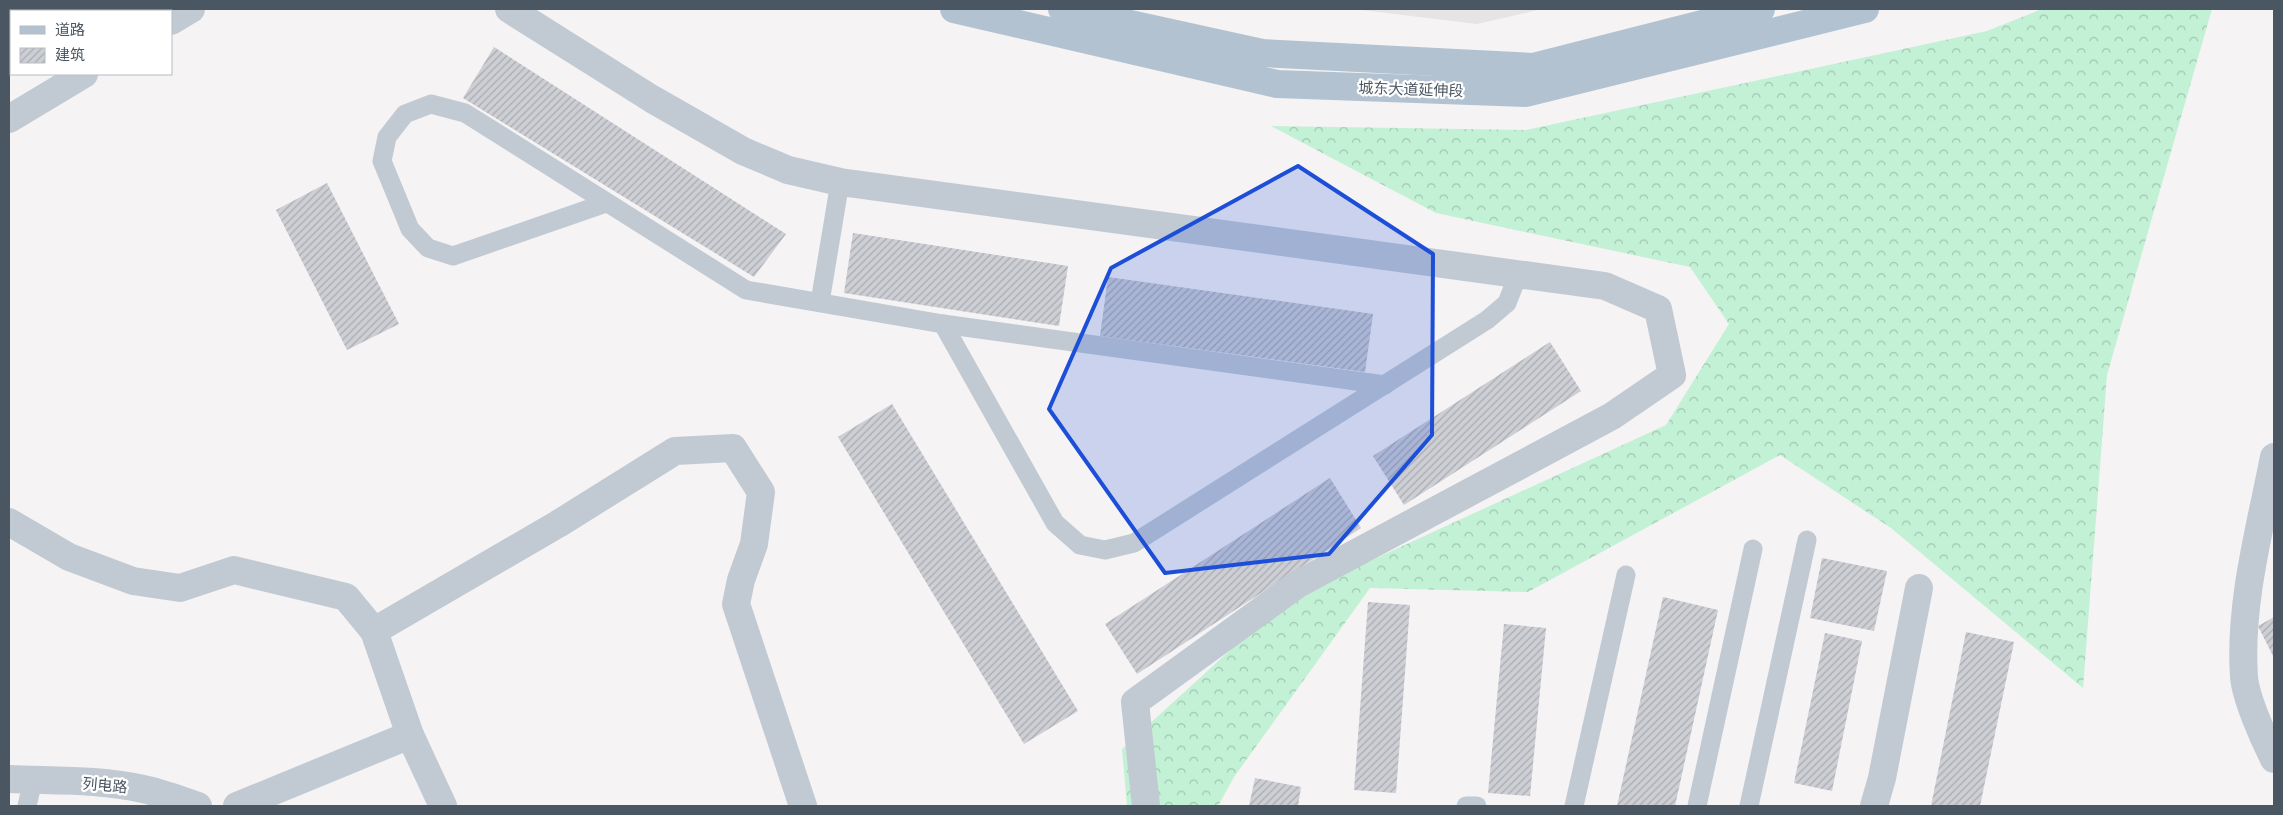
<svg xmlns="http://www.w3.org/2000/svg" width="2283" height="815" font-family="Montserrat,'Noto Sans SC',sans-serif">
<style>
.education{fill:#e6e4e5}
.forest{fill:url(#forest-crowns)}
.building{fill:url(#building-hatch)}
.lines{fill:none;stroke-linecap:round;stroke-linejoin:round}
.service{stroke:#c1cad2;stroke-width:19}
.minor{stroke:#c1cad2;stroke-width:28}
.tertiary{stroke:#c1cad2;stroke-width:28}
.primary{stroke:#b3c2d1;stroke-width:28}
.marked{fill:#1d4ed8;fill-opacity:0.2;stroke:#1d4ed8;stroke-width:4;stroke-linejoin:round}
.labels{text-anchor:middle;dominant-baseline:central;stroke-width:4.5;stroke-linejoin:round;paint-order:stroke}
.street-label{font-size:15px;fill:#4a5661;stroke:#fff}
</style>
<defs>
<pattern id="forest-crowns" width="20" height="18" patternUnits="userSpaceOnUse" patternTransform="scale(1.25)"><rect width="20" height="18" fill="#c3f1d5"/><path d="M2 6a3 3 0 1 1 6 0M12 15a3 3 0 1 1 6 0" fill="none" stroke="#a0c6b0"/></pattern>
<pattern id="building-hatch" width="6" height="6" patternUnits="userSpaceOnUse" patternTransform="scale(1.25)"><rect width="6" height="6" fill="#cdcfd5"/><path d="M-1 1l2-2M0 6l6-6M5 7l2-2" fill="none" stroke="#a8abb0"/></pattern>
</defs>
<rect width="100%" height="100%" fill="#f5f3f3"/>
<path class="education" d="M1353,9H1542L1477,24Z"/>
<path class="forest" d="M2042,9H2212L2107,375L2083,688L1891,528L1780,455L1528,592L1370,588L1234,777L1218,806H1127L1122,749L1285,600L1666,425L1729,324L1690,267L1436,213L1271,126L1526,130L1987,31Z"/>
<g class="building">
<path d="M494,47L786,234L754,277L463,98Z"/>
<path d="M327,183L399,324L347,350L276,210Z"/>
<path d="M853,233L1068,266L1059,326L844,293Z"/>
<path d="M1108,277L1373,314L1365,372L1100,336Z"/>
<path d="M1550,342L1581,391L1404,505L1373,456Z"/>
<path d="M892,404L1078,711L1024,744L838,437Z"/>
<path d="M1330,478L1361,528L1137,674L1105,624Z"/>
<path d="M1822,558L1887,571L1874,631L1810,618Z"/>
<path d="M1663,597L1718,610L1675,806H1617Z"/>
<path d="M1368,602L1410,605L1396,793L1354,790Z"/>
<path d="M2274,617V658L2258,626Z"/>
<path d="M1504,624L1546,628L1530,796L1488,793Z"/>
<path d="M1966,632L2014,642L1980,806H1931Z"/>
<path d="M1825,633L1862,641L1832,791L1794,783Z"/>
<path d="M1255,778L1301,787L1298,806H1249Z"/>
</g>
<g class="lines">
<g class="service">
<path d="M606,203L453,256L428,248L410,229L382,161L387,137L405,114L431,104L465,113L746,290L943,324L1385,385"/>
<path d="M820,302L840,182"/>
<path d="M943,324L1055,523L1080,545L1105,550L1134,543L1487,320L1507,303L1518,275"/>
<path d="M27,806L33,780"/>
<path d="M1466,806H1477"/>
<path d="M1574,806L1626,575"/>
<path d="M1697,806L1753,549"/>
<path d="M1749,806L1807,540"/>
</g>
<g class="minor">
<path d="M509,9L652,99L743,151L788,170L840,182L1605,286L1658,309L1672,375L1612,416L1298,584L1135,702L1146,806"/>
<path d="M171,21L191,9"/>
<path d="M9,119L84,74"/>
<path d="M2274,457C2260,529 2239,603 2244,677C2246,699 2264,739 2274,759"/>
<path d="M9,522L69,557L133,581L180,588L234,570L346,597L374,631L410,735L443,806"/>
<path d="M374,631L558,524L675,451L733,448L761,492L754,544L741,580L736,604L803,806"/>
<path d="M237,806L410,735"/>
<path d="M1874,806L1882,778L1919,588"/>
</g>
<path class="tertiary" d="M9,779C53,781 100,779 143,789C162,793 180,800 198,806"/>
<g class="primary">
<path d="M954,9L1277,84L1526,93L1865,9"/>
<path d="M1062,9L1262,53L1533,67L1761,9"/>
</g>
</g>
<path class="marked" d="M1298,166L1433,254L1432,435L1329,554L1165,573L1049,409L1111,268Z"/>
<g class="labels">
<g class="street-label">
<text transform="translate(1411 89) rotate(2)">城东大道延伸段</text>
<text transform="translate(105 785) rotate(5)">列电路</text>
</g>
</g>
<rect width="2283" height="815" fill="none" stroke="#4a5661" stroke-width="20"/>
<rect x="10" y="10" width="162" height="65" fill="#ffffff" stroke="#b7bbc0"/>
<rect x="20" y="26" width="25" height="8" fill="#b3c2d1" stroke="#b7bbc0"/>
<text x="55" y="35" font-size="15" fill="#4a5661">道路</text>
<rect x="20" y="48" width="25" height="15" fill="url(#building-hatch)" stroke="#b7bbc0"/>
<text x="55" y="60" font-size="15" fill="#4a5661">建筑</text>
</svg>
